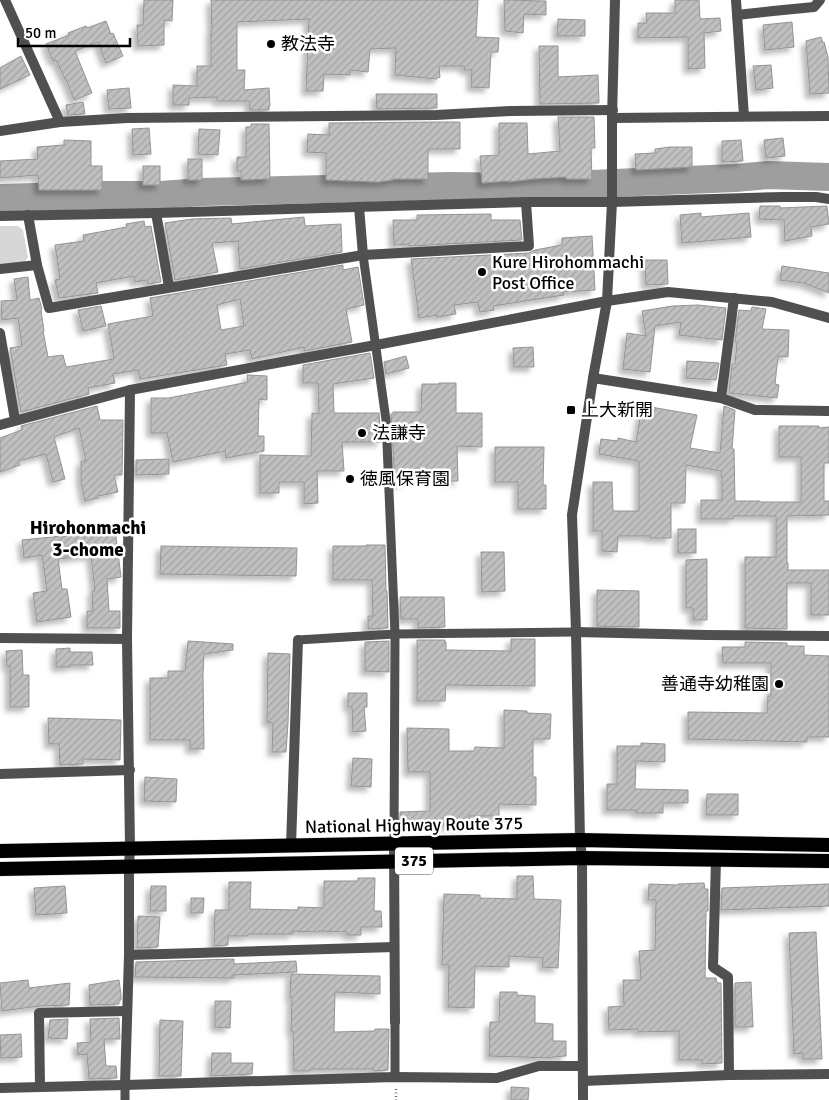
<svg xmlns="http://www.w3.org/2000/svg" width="829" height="1100" font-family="Signika,'Noto Sans JP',sans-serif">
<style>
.green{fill:#d7d7d7}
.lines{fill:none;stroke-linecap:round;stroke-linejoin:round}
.river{stroke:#9e9e9e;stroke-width:28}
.building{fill:url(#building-hatch);stroke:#949494;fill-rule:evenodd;filter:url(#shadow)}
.trunk-casing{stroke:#dbdbdb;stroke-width:15}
.path{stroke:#727272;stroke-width:2.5;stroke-dasharray:1 2.5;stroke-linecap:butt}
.service{stroke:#505050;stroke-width:9}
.minor{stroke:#505050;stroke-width:10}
.tertiary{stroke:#505050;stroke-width:10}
.trunk{stroke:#000;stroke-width:14}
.poi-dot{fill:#000;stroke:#fff;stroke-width:2}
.labels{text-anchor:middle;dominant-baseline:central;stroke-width:5;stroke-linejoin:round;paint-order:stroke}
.shield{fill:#fff;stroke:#4c4c4c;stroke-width:1}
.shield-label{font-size:16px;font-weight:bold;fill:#000}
.poi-label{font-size:18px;fill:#000;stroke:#fff;text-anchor:start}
.street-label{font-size:18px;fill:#000;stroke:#fff}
.neighbourhood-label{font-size:19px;font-weight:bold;fill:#000;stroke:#fff}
</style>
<defs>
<pattern id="building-hatch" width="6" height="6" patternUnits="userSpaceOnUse" patternTransform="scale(1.25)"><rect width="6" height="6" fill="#c0c0c0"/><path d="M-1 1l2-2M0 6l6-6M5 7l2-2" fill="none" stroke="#a3a3a3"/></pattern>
<filter id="shadow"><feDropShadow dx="-4.5" dy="4.5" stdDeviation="2.5" flood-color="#0004"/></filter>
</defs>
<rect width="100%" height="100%" fill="#fff"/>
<path class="green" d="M0,226H18L23,230L28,257L24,263L0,265Z"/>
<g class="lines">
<path class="river" d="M0,198L104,195H161L202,192L450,186L519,187L735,178L768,175L829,177"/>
</g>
<g class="building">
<path d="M144,0H173L172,21L164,20V45L138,46L137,25H143Z"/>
<path d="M211,0H478L476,37L499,38L498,52H491L489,88L471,87L472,70H464V66H439L440,77L437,78V79L395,75L396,48L370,49L368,72L350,70V75L324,74L323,91H306L309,19L237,22V70H245L244,90L269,88L270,106L269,107V110H250L249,101H217V97L189,98V105H173V85L197,86V66H211V30H212Z"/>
<path d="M504,0L546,1V15L524,14L523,33L505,31Z"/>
<path d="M675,0H699L700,19L720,18L721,31L704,33L705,68L688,69V37L638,38V23H647L646,13H675Z"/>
<path d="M558,19L585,20V36H557Z"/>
<path d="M106,21L111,34L113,33L123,56L106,63L98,42L75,51L92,93L74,100L66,79H65L56,60L53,61L46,44L69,35L68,33L86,26L87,28Z"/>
<path d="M792,22L794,47L765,50L763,25Z"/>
<path d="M821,37L823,43L824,42L828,57L829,93L810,94L806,41Z"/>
<path d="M539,46H558V77L598,75L599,103L540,104Z"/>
<path d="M21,56L30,75L0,89V68Z"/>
<path d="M771,65L773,88L756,90L753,66Z"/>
<path d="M129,88L131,108L109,109L107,90Z"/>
<path d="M376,94H437V108L377,109Z"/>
<path d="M83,102L85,114L68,115L66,105Z"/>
<path d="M558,117H594L595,148H591L592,179H566V177L533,179L508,182V181L482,183L480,156L499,155V123H527L528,154L560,151Z"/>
<path d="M437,122H460V149H429V151H428V179H393V180L378,182L326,180V153L307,152L308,134L329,135V123Z"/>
<path d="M251,124H269L270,179L241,180V171H237V157H246V127H251Z"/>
<path d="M149,128L151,154L133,155L132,129Z"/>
<path d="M199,129L220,130L218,155L198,154Z"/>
<path d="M783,138L785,156L766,158L764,140Z"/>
<path d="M64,140L91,141V166H102V190H39L38,175L0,178V161L38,159L37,147L64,145Z"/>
<path d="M741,140L743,161L722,162V141Z"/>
<path d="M670,147H692V167L636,170L635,154L655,153V149Z"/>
<rect x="188" y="159" width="14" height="21"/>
<rect x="143" y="166" width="17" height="19"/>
<path d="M760,206H780V208L827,206L829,224L811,227L812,236L785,241L784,220L759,219Z"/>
<path d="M701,213V217L749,213L751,237L682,243L680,215Z"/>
<path d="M491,214V220H520L522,240L409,246V244L394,245L393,220H417V215Z"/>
<path d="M304,217L305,226L341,224L342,252L240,269L238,241L212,243L218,272L175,280L165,223L192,219L231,218L232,224Z"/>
<path d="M144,221L145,227L151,226L161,282L148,284L147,280L135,282L134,276L96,283L98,293L59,298L55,280L60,279L55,245L84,241L83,235L127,227L126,224Z"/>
<path d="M592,236L595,290L563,292L564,295L493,306L494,310L480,312L478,302L454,305L456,314L437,317V315L419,318L411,259L529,253L535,250L562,245V238Z"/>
<path d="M645,260H667L668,284L646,285Z"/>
<path d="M343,265V270L358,267L364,305L346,309L352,342L304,351V347L252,359L250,350L225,354L227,365L140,379L138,370L113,374L115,383L88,388L89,394L21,412L10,348L22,346L18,318L2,320L1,301L17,300L14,279L28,277L30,300L39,298L42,309L41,310L44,331H43L48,357L63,355L66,367L114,359L108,324L153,316L150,298ZM240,299L244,326L221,330L217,305Z"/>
<path d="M782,266L829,273V293L804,283L780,280Z"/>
<path d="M698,305L726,308L722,340L679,335L681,322L655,326L650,372L623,369L627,333L646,336L642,311L673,306Z"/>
<path d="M101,306L106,326L83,331L78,310Z"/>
<path d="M752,307L766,309L762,329L789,330L788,357L778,356L775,384L779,385L777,398L729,393L732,364H735L737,342H735L739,310L751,311Z"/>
<path d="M533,347L534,367H514L513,348Z"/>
<path d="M370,353L374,378L333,384L334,413H379L381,442H342L344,471H317L318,503L304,504V482H279V493H260V455L311,456L312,413L319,414L318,383H303V365Z"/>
<path d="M406,356L409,368L386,374L384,362Z"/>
<path d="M687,361L719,363L716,380L686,378Z"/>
<path d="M247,375L267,376V400L259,399L258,436H264V451L226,458L225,451L173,462L167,433H151V398H169L248,382Z"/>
<path d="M439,383H456V413H482V447L457,446L458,481H446V471L404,472V483H395L391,414H393V412H421L422,384H439Z"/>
<path d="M97,406L100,420H123L122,475H114L118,492L98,496V498L85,501L81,481V461H86L79,428L54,437L65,479L53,482L46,454L18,461L20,465L0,472V438L22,430L21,426Z"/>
<path d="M645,406L697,415L690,448L720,453L724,406L735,410L732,449H734L735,501H760V502H801V457H779V426H819V428L829,427V463H824V501H829V515L787,516V563H788V570H829V615H811V583H787V629L745,628V557H776V516H733V519H701V500H722V477L721,476V471L686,465L685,503H671V538H650V536H618L617,552L602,551V531H593V482H612L613,511H639V461L599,454L601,439L618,441V438L636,442L641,413L643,414Z"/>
<path d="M495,447H544L543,485H546V509H518V482H495Z"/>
<path d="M169,459V474L136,475V460Z"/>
<path d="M115,529L121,577L107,579L109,611H120V628H87V611H93L92,591H95L91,555L58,559L62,589H67L71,617L37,622L33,593L47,591L42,555L24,558L22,540L61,536V537Z"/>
<rect x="678" y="529" width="18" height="24"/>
<path d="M366,545H385L386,591H387L388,628L368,629V616H373L372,580H333V546H366Z"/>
<path d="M161,546L297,548L296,576L160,574Z"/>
<path d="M481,552H504L505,591L482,592Z"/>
<path d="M707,559V620H693V608H686V560Z"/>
<path d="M597,590L639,591V627L597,626Z"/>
<path d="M400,597H444L445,627L418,628V619H401Z"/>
<path d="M511,639H535V686L446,685L445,701H417V640H445V642H446V650L511,651Z"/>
<path d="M188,641L233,644V650L204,654L203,674L204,749H190V740H150V678H168V671H185Z"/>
<path d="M389,641V672L365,671V642Z"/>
<path d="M745,642L787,643V646H804V655L829,656V737H807V742L688,739V712L767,713L768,696H771V663H723L722,647H745Z"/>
<path d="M70,648V652H92L93,665H70V667H56V649Z"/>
<path d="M22,650L23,675H29V707H10V666L7,667L6,651Z"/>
<path d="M268,653L290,654L288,723L286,752H272L273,723L267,722Z"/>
<path d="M348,693H367V707H364L366,731L353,732L352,707H348Z"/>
<path d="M504,710L527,711V713L551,714L550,739H533V777H536V805L499,804V816H469V826L400,825V812L430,811V772H408L407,728L449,729V751H474L475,747L504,748Z"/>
<path d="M48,718L121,720L120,760L83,759V764L60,765L59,744H49Z"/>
<path d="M641,743L665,744V762L636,761L635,789L688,790V803H663V813H636V810H607V784H617V746H641Z"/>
<path d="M353,758L372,759L371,787L351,786Z"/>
<path d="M145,777L177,779L176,802L144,801Z"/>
<path d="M707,794H738V815H706Z"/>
<path d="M517,876H533L534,899L561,900L558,968L542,967L543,958L509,956V967L475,966L474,1008L448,1007L449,965H442L444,894L480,895V898L517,899Z"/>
<path d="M358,878H375L374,911H381L382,927H361V935H347V932L319,931V932L293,931V934H248V936H228V945L214,946L215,910H229V882H251L250,909L298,910V907L324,908V881H358Z"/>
<path d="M704,883L705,889H708V911H706L705,978H716L717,983H721L722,1063L702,1064V1060H679V1031L638,1032V1029L609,1030L608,1007L624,1006L623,980H641L639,951L655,950L656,900H648L649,884L678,885V884Z"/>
<path d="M829,884V906L721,910L722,888Z"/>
<path d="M65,886L67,913L36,915L34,888Z"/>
<path d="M151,886H166V911H150Z"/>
<path d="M191,898H204L203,913H191Z"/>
<path d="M138,916L160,917L158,947L137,948Z"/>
<path d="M816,932L822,1059H803V1053L794,1054L789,933Z"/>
<path d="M234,959V964L296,961L297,972L234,975V978L135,977L136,962Z"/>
<path d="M291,974L380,976V994L335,992L334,1032L375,1031V1029H389L388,1070L374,1071V1069H310V1071H294L293,1031H291L292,997H290Z"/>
<path d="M28,980L29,988L70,983L69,1005L39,1006L2,1011L0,983Z"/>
<path d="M119,980L121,994V1000L119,1001V1004L90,1005L89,985Z"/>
<path d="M751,982L753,1027H735V983Z"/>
<path d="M500,992H517V995L535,996V1023L553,1024V1041H566V1056L552,1057V1058L489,1056L490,1022H499Z"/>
<path d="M215,1001H231L230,1028L215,1027Z"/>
<path d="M119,1018L120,1039H104L106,1066H116L117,1078L89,1079L87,1054L78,1055L77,1043L91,1042L90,1019Z"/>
<path d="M68,1019L67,1039L48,1038L50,1020Z"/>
<path d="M160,1020L183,1021L181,1076H159Z"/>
<path d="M21,1034L22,1057L1,1058L0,1035Z"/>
<path d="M212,1053H231V1063H253L252,1074L211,1076Z"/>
<path d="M511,1087L529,1088L528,1100H511Z"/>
</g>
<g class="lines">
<g class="trunk-casing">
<g id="trunk">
<path d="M0,851L580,840L829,845"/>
<path d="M0,869L582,858L829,861"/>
</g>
</g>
<path class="path" d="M396,1089V1100"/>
<g class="service">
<path d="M363,255L386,420L395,634L394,844"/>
<path d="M298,640L395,634L576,632"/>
<path d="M395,1022V1077"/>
<path d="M125,1085V1100"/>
</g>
<g class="minor">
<path d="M5,0L60,122"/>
<path d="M736,0L744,116"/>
<path d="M737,15L773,11L814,7L820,0"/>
<path d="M0,131L60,122L127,118L436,115L511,111L613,110"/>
<path d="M612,202L783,197H816L829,199"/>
<path d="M359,207L363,255"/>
<path d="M156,213L169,287"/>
<path d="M28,215L37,265L49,308L363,255L529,246L526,202"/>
<path d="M0,269L37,265"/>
<path d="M734,298L721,398L755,410L829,411"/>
<path d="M0,333L15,420"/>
<path d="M593,378L721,398"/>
<path d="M576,632L707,635L829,636"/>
<path d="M0,638L127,639"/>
<path d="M0,774L130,770"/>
<path d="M394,844L395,1022"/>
<path d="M291,846L298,640"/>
<path d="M716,860L713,967L728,977L729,1075"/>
<path d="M129,955L394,947"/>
<path d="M583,1081L729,1075L829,1074"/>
<path d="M125,1085L129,955V866L130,848L127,639L130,390"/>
<path d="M40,1087L39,1013L127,1011"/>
<path d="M0,1088L125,1085L395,1077L497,1078L539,1066H582"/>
</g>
<g class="tertiary">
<path d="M612,118L829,116"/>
<path d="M0,216L156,213L526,202H612"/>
<path d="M0,425L130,390L287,361L376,345L607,301L668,292L772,302L829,318"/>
<path d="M583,1100L582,858L580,840L576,632L572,515L593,378L607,301L612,202V118L615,0"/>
</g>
<use href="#trunk" class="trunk"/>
</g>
<g class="poi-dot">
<circle cx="271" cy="44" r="5"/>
<circle cx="482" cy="272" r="5"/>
<rect x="566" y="405" width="10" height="10" rx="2.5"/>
<circle cx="362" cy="433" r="5"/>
<circle cx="350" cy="479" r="5"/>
<circle cx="779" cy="684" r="5"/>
</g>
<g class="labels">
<rect class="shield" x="395" y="847.5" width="38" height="27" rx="4"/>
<g class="shield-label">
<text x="414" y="861">375</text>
</g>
<g class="poi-label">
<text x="281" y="44">教法寺</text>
<text x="492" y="262">Kure Hirohommachi<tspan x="492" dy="21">Post Office</tspan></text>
<text x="581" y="410">上大新開</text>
<text x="372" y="433">法謙寺</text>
<text x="360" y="479">徳風保育園</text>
<text x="769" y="684" text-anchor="end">善通寺幼稚園</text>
</g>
<g class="street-label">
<text transform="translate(414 825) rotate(-1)">National Highway Route 375</text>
</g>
<g class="neighbourhood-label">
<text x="88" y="528">Hirohonmachi<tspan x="88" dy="22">3-chome</tspan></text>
</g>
</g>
<path d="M18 38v8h112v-8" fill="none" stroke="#000000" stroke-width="2.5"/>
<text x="25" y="38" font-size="15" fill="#000000" stroke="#ffffff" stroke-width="4" paint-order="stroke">50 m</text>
</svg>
